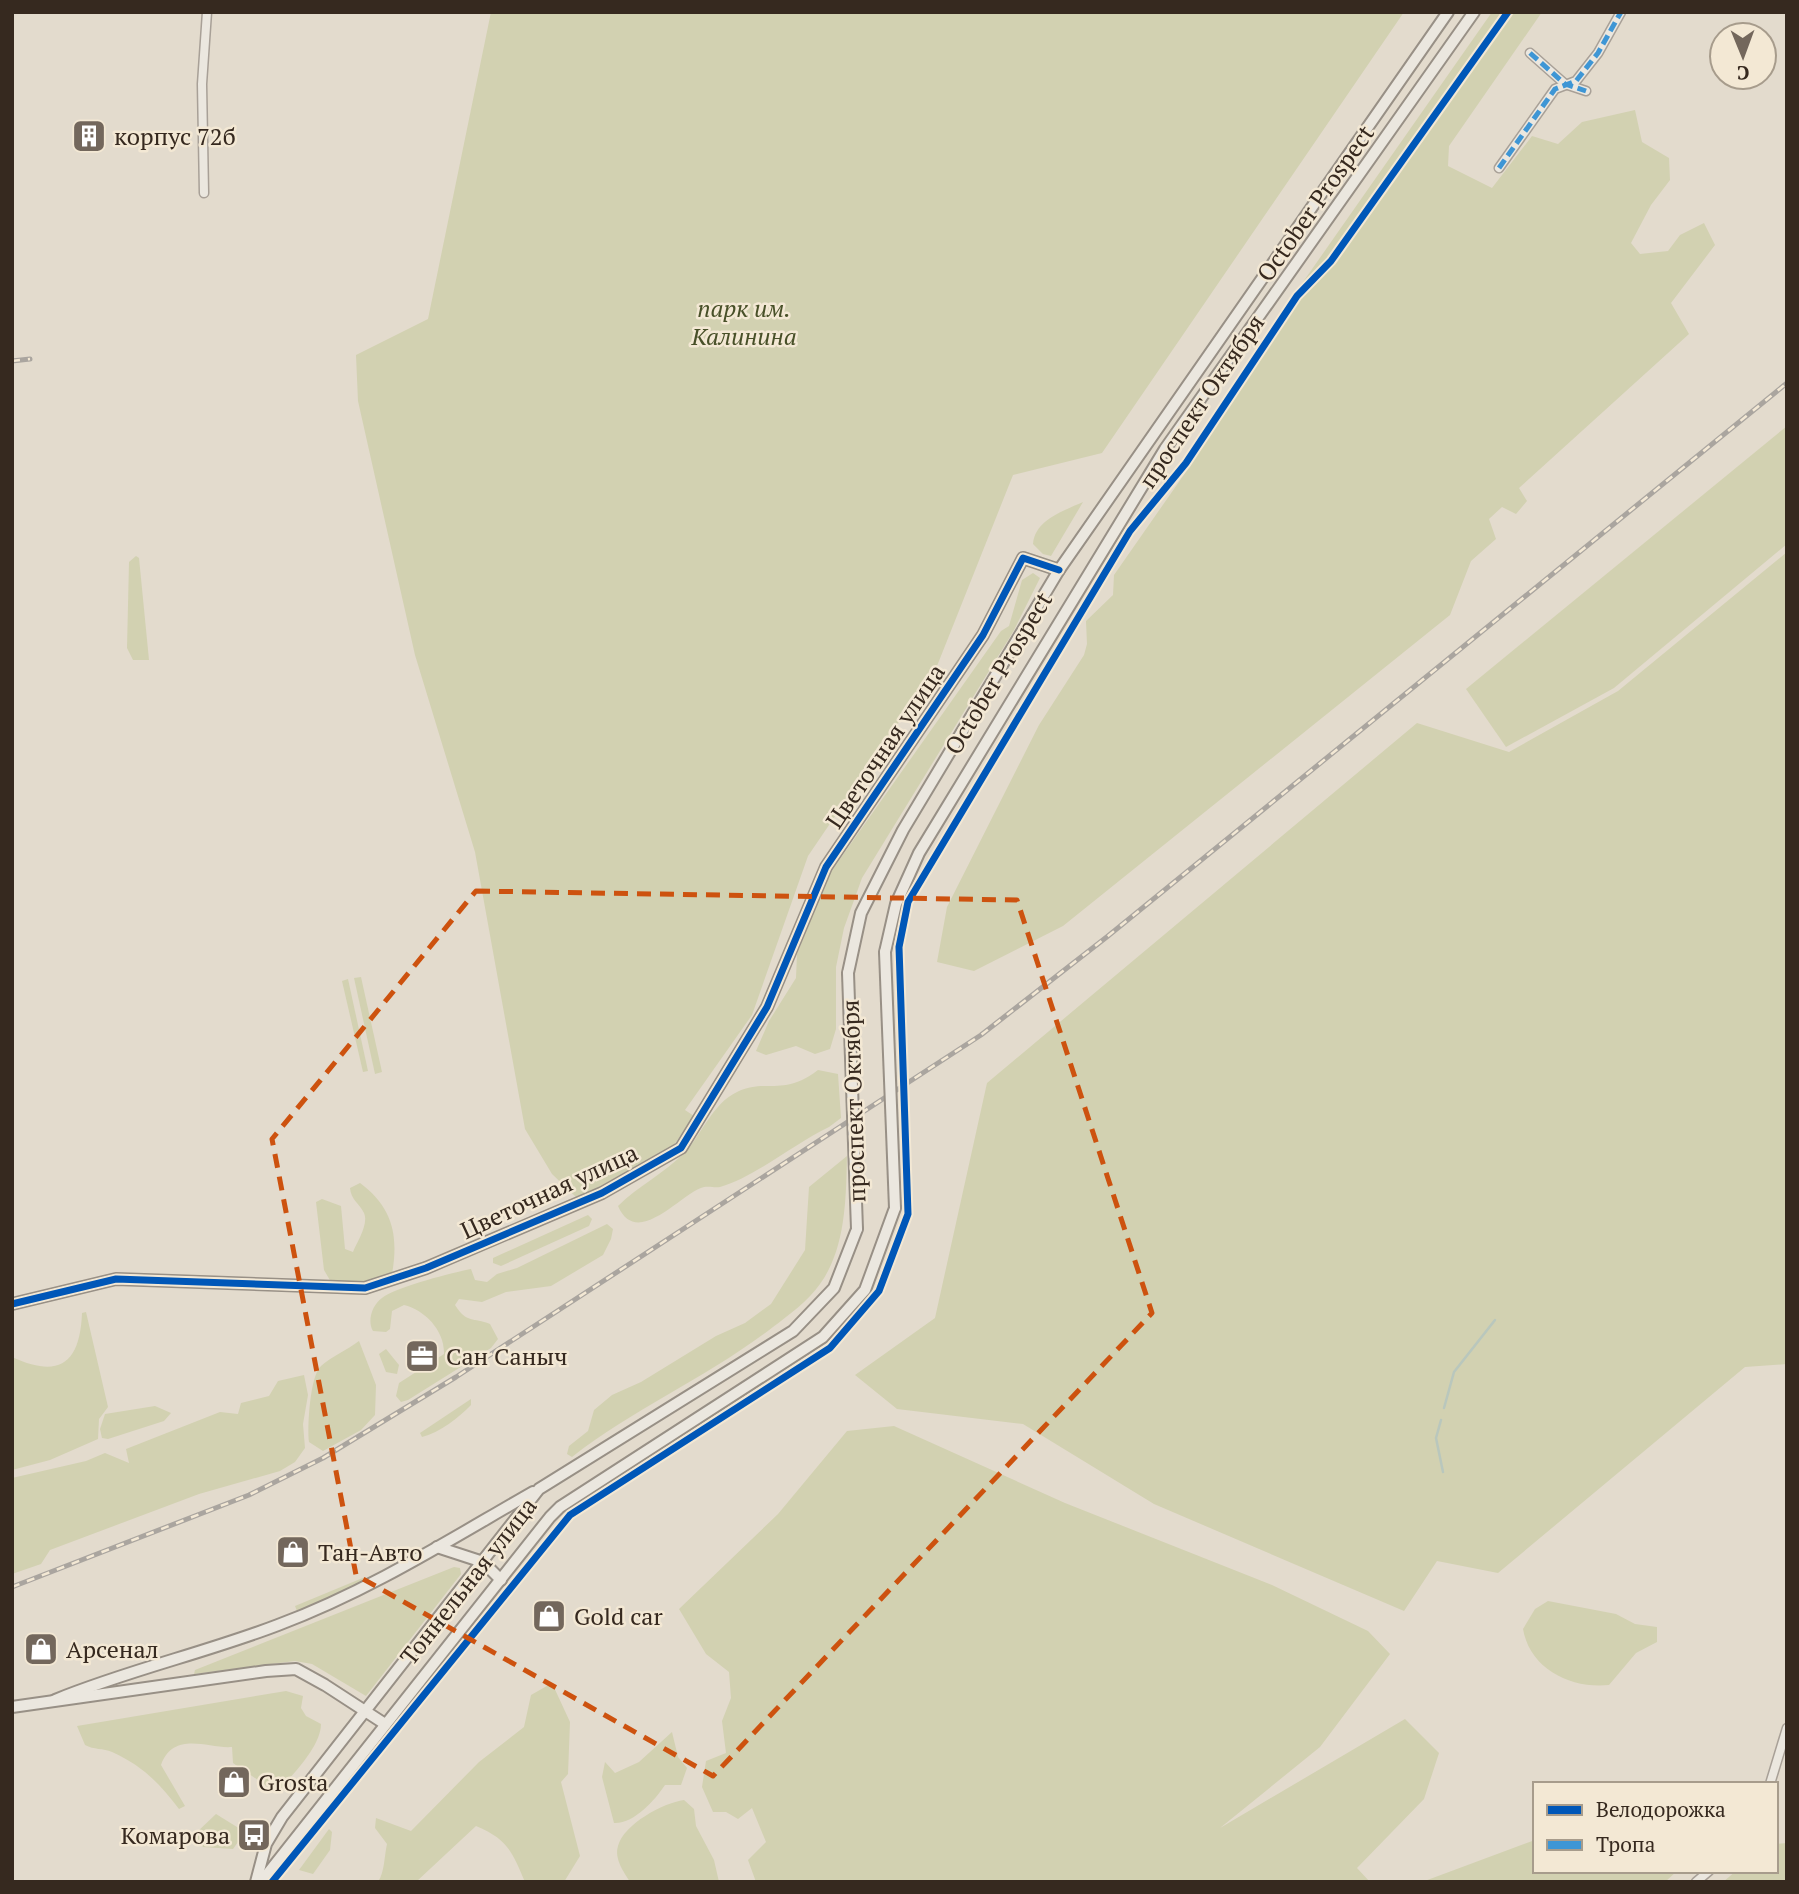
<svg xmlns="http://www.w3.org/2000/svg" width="1799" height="1894" font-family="'PT Serif',serif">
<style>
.green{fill:#d2d1b1}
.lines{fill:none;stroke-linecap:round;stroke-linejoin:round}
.stream{stroke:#b9c7bd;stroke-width:2.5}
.street-casing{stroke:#a8a097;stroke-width:11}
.secondary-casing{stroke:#989086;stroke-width:14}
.street{stroke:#ebe7df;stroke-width:8}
.secondary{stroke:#ebe7df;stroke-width:10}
.rail-casing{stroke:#aaa59f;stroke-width:5}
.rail{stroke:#f3e8d4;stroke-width:2.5;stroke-dasharray:8;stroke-linecap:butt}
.secondary-bridge-casing{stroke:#989086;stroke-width:14;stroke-linecap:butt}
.secondary-bridge{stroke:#ebe7df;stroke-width:10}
.quiet{stroke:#3e96d5;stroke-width:5;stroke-dasharray:10 5;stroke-linecap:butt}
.cycleway-casing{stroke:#f3e8d4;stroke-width:11}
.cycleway{stroke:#0057b8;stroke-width:7}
.marked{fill:none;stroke:#cd520f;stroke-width:5;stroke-dasharray:14 9;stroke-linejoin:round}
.labels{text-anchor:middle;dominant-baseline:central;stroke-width:5;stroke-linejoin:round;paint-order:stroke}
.poi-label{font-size:24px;fill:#36291f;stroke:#f3e8d4;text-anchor:start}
.street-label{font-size:24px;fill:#36291f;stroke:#f3e8d4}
.park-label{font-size:24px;font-style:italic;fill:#485028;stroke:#f3e8d4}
</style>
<rect width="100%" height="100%" fill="#e3dbcd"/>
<g class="green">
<path d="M491,12H1404L1102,453L1013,475L937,666L808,856L752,1015L685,1110L694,1116L674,1145L578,1199L552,1174L525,1129L475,852L415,655L358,401L356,355L428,319Z"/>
<path d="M1492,12H1542L1449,146L1448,166L1492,188L1532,136L1558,144L1582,122L1635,110L1642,142L1669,158L1670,180L1651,205L1631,243L1640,254L1668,251L1680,235L1704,223L1715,245L1671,303L1689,334L1519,488L1527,501L1516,514L1502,507L1489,519L1496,539L1471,561L1450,615L1063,926L974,971L937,962L947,907L1039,725L1084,655L1087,644L1086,621L1113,595L1114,575L1190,466L1261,342Z"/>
<path d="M1787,426V544L1614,688L1506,747L1466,689Z"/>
<path d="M1083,502L1051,556L1043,554L1033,544C1035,520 1063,511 1083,502Z"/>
<path d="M1787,552V1364L1745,1367L1498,1573L1437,1561L1404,1611L1154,1504L1023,1424L897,1409L855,1375L935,1318L987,1083L1417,723L1509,752L1618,691Z"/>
<path d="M136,556L139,558L149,660H133L127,648L129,562Z"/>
<path d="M1033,573L1040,578L1013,632L862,878L844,928L836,967V1029L830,1049L815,1054L796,1046L766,1055L756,1051L769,1021L796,978L797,954L828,876L1001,631L1009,626L1022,580Z"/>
<path d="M361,977L382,1072L375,1074L354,978Z"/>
<path d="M348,979L368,1071L363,1072L342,981Z"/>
<path d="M818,1070L838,1074L841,1118L829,1127C795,1143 755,1177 720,1187C715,1188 710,1186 704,1187C682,1192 637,1250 618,1206C638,1186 665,1173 685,1152C703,1133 712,1104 737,1092C766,1078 783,1097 818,1070Z"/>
<path d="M847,1156C846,1198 846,1248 820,1284C808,1301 789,1315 773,1327C710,1376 635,1408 572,1457L567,1454L569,1446L588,1431L594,1410L612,1395L641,1382L716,1336L745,1323L771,1304L805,1250L809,1187Z"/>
<path d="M360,1183C392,1207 399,1234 392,1274L360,1283L331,1282L324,1270L316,1202L322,1199L341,1206L345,1249L353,1252C357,1242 369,1224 364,1213C359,1203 351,1200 350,1188Z"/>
<path d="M588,1215L592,1219L589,1226L501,1266L493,1263V1258Z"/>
<path d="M607,1224L613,1229L611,1239L603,1255L551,1286L506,1292L482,1302L459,1299L455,1305C467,1324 473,1317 490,1324L498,1339L491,1348L408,1400L401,1402L396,1396L399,1383L444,1354C445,1331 425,1310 404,1305L392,1311L390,1329L386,1332L373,1331C367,1321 372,1305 382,1298C396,1287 451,1273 471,1269L475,1280L487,1282L497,1274L517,1268Z"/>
<path d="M86,1312L108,1407L99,1419L98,1439L50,1460L12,1470V1357C60,1379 80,1363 82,1313Z"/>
<path d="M359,1341L376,1385L375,1415L361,1430L323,1451L309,1442C307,1428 310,1375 321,1366C331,1357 347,1350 359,1341Z"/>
<path d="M386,1349L399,1365L397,1374L386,1372L379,1354Z"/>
<path d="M304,1375L308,1395L303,1424L305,1448L295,1462L280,1471L199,1494L50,1550L41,1564L12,1574V1478L86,1461L105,1453L129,1463L126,1449L220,1412L238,1414L241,1403L269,1396L278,1381Z"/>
<path d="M471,1399V1405C458,1418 441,1432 422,1437L420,1433Z"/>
<path d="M155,1406L171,1413L164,1421L108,1439L102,1438L100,1429L105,1414Z"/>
<path d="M894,1426L1065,1503L1272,1585L1368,1631L1390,1654L1320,1747L1220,1828L1405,1719L1439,1753L1424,1799L1357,1868L1370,1882H756L748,1860L766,1842L752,1808L738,1819L726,1812H713L702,1787L706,1761L726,1753L722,1721L731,1698L729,1672L706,1654L679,1609L778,1514L847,1431Z"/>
<path d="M454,1567L460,1568L461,1574L366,1696L312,1664L295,1661L194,1674L195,1670Z"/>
<path d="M365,1577L367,1583L297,1611L295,1606Z"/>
<path d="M1548,1601L1616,1614L1635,1624L1657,1627V1642L1636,1653L1609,1685C1571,1689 1530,1669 1523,1629L1535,1609Z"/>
<path d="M552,1683L570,1722L568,1774L561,1782L580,1856L564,1882H525C512,1851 507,1839 476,1826L416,1882H378C385,1871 384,1857 387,1844L375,1828L376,1818L411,1831L479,1762L524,1727L531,1695Z"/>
<path d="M286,1691L303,1696L301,1708L306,1716L321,1724C321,1747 291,1776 277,1793L233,1763L232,1747C208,1749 174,1730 161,1765L185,1806L179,1809C159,1783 143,1766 112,1752C103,1748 94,1750 85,1745L77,1726Z"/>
<path d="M672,1732L678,1757L687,1768L681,1785H665C655,1800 634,1824 614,1823L602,1777L605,1762L615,1773L639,1762Z"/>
<path d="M684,1800L694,1809L696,1826L714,1860L719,1882H630C624,1872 614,1859 618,1846C624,1824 663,1803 684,1800Z"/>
<path d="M216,1814L245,1832L233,1849L203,1847L195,1834Z"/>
<path d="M329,1829L332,1832L330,1850L313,1874L299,1870Z"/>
<path d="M1535,1840V1871H1677L1665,1882H1422Z"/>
<path d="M1787,1843V1882H1723L1736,1871H1776V1844Z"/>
</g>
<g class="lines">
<g class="stream">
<path d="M1444,1408L1454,1372L1495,1320"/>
<path d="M1441,1420L1436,1438L1443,1472"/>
</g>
<g class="street-casing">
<g id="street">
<path d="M1530,53L1565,84L1586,91"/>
<path d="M1499,168L1555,89L1576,81L1598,53L1621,12"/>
<path d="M204,193L202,84L207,12"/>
<path d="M1770,1784L1787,1728"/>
<path d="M1696,1882L1709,1871"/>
</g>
</g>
<g class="secondary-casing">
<g id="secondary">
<path d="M885,952L896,904L919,853L1165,449L1474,12"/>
<path d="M848,973L861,913L903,830L1059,570L1448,12"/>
<path d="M12,1304L116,1279L365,1288L426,1268L602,1193L681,1148L767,1007L826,867L983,635L1023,558L1059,570"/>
<path d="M437,1547L483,1562L501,1580"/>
<path d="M55,1700C128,1670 205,1653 278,1625C369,1591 449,1540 533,1492"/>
<path d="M12,1707L266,1671L296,1669L325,1685L385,1724"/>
<path d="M256,1882L266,1844L282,1817L539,1489L793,1331L834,1288L857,1229"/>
<path d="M261,1882L550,1517L560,1507L823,1337L865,1290L895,1208"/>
</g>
</g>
<use href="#street" class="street"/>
<use href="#secondary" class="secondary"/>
<g class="rail-casing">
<g id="rail">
<path d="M12,361L30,359"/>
<path d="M12,1587L249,1495L323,1458L456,1377L981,1035L1108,936L1787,383"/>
</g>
</g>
<use href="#rail" class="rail"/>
<g class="secondary-bridge-casing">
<g id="secondary-bridge">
<path d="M885,952L895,1208"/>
<path d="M848,973L857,1229"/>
</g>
</g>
<use href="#secondary-bridge" class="secondary-bridge"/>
<g class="quiet">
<path d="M1530,53L1565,84L1586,91"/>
<path d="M1499,168L1555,89L1576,81L1598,53L1621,12"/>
</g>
<g class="cycleway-casing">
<g id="cycleway">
<path d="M12,1304L116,1279L365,1288L426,1268L602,1193L681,1148L767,1007L826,867L983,635L1023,558L1059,570"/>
<path d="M272,1882L570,1515L830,1348L879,1291L908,1214L899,947L908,902L1130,531L1186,463L1297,296L1331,261L1508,12"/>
</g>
</g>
<use href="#cycleway" class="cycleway"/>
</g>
<path class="marked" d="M476,891L1017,900L1152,1313L713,1776L356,1575L272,1139Z"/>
<defs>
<g id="building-square" transform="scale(1.75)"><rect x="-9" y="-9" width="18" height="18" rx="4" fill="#73675c" stroke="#f3e8d4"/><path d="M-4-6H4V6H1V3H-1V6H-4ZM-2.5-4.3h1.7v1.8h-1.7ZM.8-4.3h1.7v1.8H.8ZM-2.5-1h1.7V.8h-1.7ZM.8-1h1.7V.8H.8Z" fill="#fff"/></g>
<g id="office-square" transform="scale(1.75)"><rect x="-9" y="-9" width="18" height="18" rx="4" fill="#73675c" stroke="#f3e8d4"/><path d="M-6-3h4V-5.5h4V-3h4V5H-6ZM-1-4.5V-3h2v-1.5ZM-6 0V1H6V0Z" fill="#fff"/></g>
<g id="shop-square" transform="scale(1.75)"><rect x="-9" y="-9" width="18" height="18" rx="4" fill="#73675c" stroke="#f3e8d4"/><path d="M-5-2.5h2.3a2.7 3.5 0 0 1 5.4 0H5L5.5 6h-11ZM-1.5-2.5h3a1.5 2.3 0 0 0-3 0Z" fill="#fff"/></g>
<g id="bus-square" transform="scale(1.75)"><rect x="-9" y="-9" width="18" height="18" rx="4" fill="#73675c" stroke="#f3e8d4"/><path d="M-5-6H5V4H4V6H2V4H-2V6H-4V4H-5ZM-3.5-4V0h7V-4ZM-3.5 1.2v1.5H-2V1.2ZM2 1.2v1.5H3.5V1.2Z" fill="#fff"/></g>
</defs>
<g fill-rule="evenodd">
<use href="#building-square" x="89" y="136"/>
<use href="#office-square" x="422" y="1356"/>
<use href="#shop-square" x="293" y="1552"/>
<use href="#shop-square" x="549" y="1616"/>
<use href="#shop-square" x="41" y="1649"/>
<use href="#shop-square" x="234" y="1782"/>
<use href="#bus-square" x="254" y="1835"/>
</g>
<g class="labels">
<g class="poi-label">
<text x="114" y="136">корпус 72б</text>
<text x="446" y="1356">Сан Саныч</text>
<text x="318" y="1552">Тан-Авто</text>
<text x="574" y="1616">Gold car</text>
<text x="66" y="1649">Арсенал</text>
<text x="258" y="1782">Grosta</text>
<text x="230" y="1835" text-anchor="end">Комарова</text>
</g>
<g class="street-label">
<text transform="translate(1315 203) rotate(-55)">October Prospect</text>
<text transform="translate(1201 401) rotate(-56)">проспект Октября</text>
<text transform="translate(998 673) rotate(-59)">October Prospect</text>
<text transform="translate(885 746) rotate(-56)">Цветочная улица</text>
<text transform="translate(853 1101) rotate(-92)">проспект Октября</text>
<text transform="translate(549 1191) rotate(-25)">Цветочная улица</text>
<text transform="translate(468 1581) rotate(-52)">Тоннельная улица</text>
</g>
<g class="park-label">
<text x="744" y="308">парк им.<tspan x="744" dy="28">Калинина</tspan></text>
</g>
</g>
<rect width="1799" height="1894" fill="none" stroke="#36291f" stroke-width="28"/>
<rect x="1533" y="1782" width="245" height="91" fill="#f3e8d4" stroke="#a79c8c" stroke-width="2"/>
<rect x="1547" y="1805" width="35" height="10" fill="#0057b8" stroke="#a79c8c" stroke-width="2"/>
<text x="1596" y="1817" font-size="21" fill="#36291f">Велодорожка</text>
<rect x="1547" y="1840" width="35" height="10" fill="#3e96d5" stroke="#a79c8c" stroke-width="2"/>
<text x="1596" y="1852" font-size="21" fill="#36291f">Тропа</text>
<g transform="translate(1743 56) rotate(179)"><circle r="33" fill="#f3e8d4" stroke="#a79c8c" stroke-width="2"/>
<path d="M0-5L12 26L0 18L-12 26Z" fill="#73675c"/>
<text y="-10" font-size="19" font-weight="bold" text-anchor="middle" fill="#36291f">С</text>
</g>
</svg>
